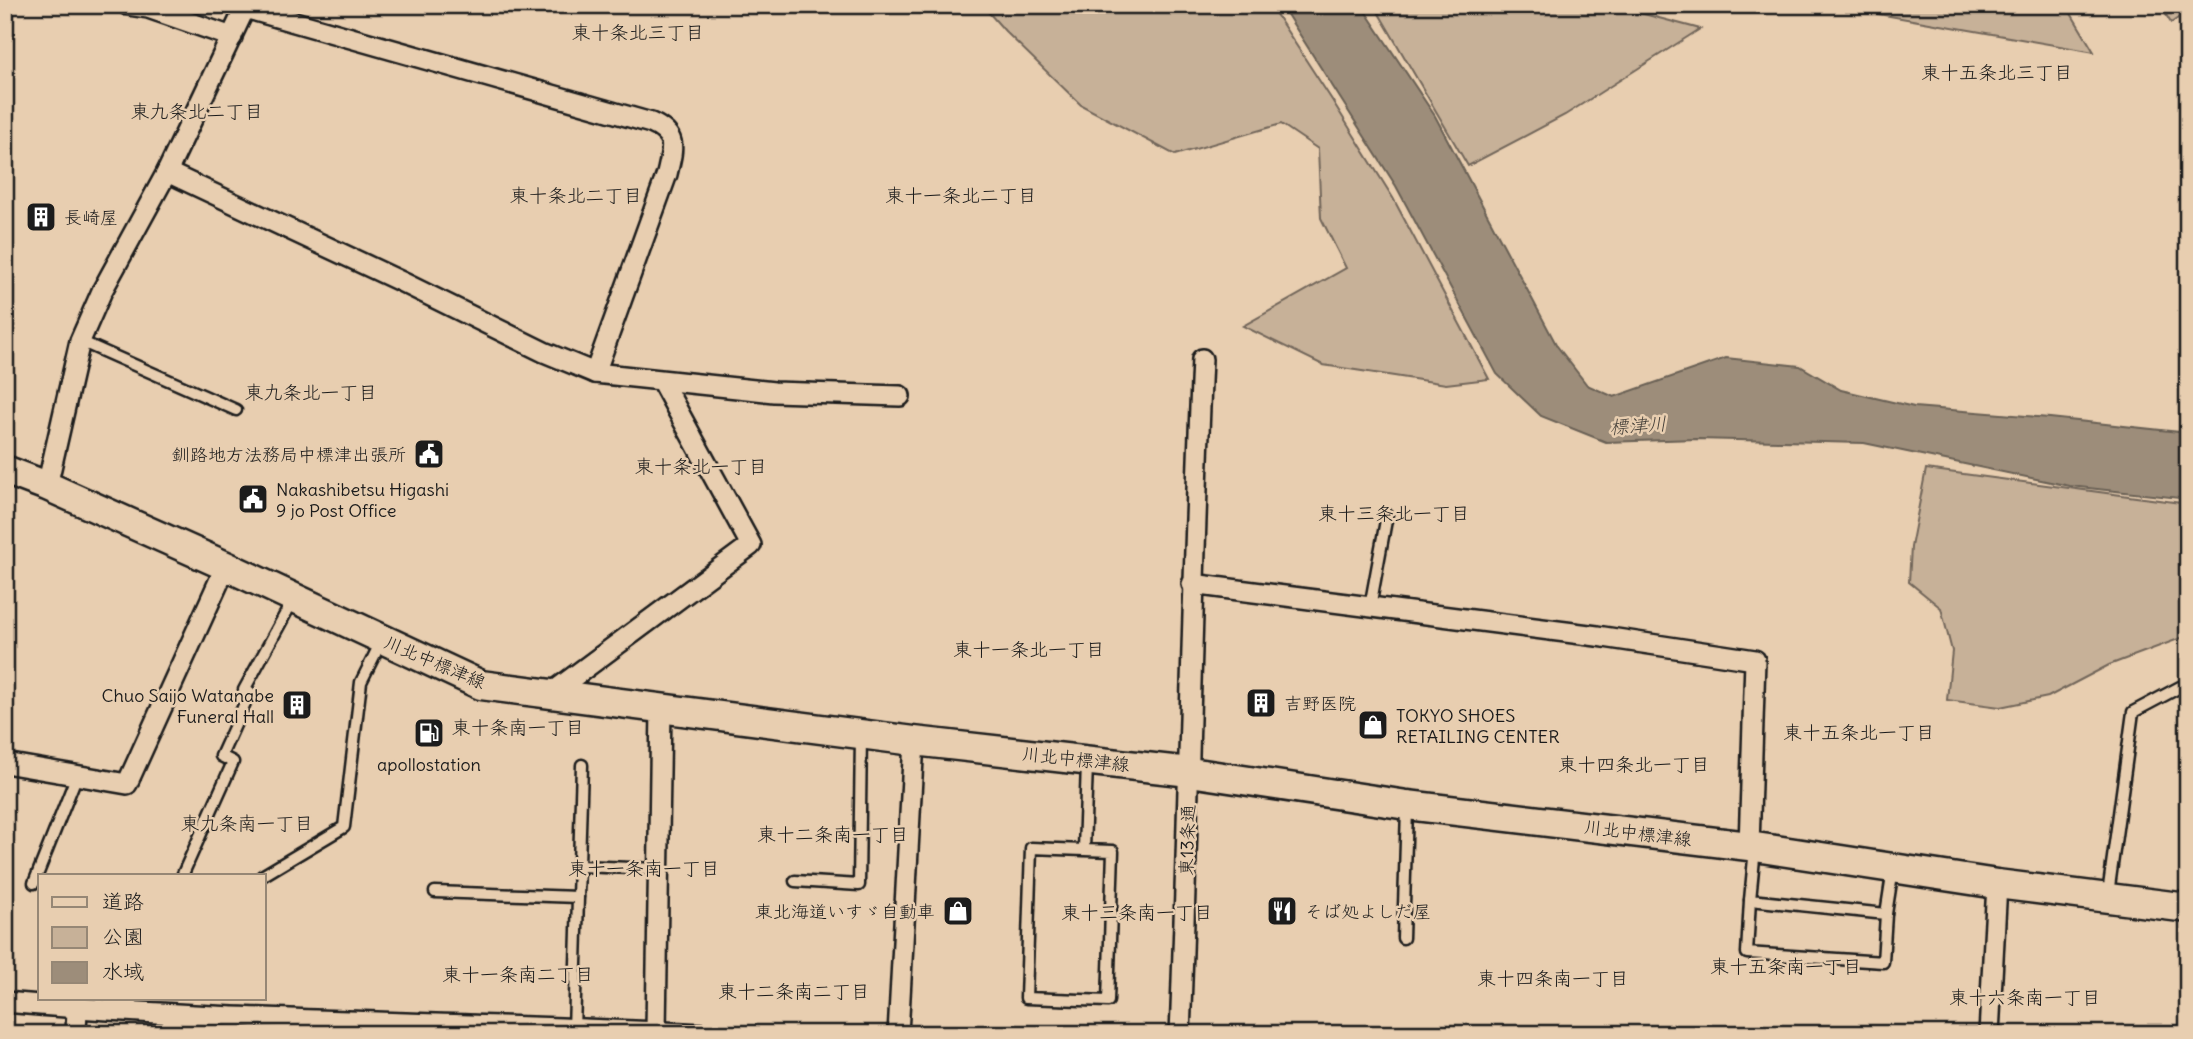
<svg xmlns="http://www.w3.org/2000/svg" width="2193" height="1039" font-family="Delius,'Klee One',sans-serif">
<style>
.green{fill:#c7b198;stroke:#72665a;stroke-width:2}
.water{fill:#9d8d7a;stroke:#696054;stroke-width:2}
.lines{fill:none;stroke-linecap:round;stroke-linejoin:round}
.service-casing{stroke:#1c1c1c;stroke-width:15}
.minor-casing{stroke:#1c1c1c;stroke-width:24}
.secondary-casing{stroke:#1c1c1c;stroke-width:33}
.service{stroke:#e8ceb0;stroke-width:10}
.minor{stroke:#e8ceb0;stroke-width:19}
.secondary{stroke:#e8ceb0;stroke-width:28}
.labels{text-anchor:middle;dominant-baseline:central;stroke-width:5;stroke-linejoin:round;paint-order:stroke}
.poi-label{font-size:18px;fill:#1c1c1c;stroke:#e8ceb0;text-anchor:start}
.street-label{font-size:18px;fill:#1c1c1c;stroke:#e8ceb0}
.neighbourhood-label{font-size:19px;fill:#1c1c1c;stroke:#e8ceb0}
.water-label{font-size:19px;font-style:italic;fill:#433e38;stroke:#e8ceb0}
</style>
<rect width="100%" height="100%" fill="#e8ceb0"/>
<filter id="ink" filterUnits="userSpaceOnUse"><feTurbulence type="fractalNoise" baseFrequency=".0143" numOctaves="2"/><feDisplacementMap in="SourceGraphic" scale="14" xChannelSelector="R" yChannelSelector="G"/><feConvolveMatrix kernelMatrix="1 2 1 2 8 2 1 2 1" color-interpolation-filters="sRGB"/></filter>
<g filter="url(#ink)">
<g class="green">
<path d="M982,5H1270L1332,100L1393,198L1489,379L1446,384L1323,365L1243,326L1346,268L1321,218L1318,149L1281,124L1175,155L1081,105L1005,31Z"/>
<path d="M1374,5H1610L1700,29L1565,115L1468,166Z"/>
<path d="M1827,5H2066L2094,52Z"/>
<path d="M2160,5H2188V11L2171,23Z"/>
<path d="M1926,469L2188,504V640L2181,638L2109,665L2048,697L2000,707L1947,700L1952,651L1941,608L1909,582L1911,547Z"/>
</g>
<path class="water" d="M1281,5H1361L1435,116L1557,346L1587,385L1614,397L1726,358L1800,366L1841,390L1914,407L2050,418L2188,433V499L2070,486L1864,443L1696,439L1606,442L1541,416L1497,374L1396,186Z"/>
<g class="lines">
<g class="service-casing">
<g id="service">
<path d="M80,341L236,410"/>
<path d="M1370,607L1387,515"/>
<path d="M1755,848L1750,900L1886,914L1893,869"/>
<path d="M1084,850L1113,851L1108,1001L1026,998L1031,848L1084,850L1087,764"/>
<path d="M579,866L658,869"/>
<path d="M182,876L233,762L221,756L250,692L244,690L293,600"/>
<path d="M262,876L344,827L361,682L382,640"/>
<path d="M795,881L859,885L861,735"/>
<path d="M34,883L77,775"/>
<path d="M435,892L578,897"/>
<path d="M2108,894L2133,712L2180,687"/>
<path d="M1750,900L1747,953L1883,962L1886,914"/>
<path d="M1403,938L1407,809"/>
<path d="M574,1030L582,765"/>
</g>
</g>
<g class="minor-casing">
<g id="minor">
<path d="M128,5L148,8L232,37"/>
<path d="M167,172L402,282L544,352L595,373L774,392L900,396"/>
<path d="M47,486L80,341L102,291L167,172L245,8L651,123C678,135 673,148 667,174L595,373"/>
<path d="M1192,584L1597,636L1755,660L1749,846"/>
<path d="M549,695L751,545L662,382"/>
<path d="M5,763L127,784L226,566"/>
<path d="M5,1002C237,1023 470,1022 703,1034"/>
<path d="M656,1031L661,708"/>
<path d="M76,1034L77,1008"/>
<path d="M898,1034L914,741"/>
<path d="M1180,1034C1189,809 1192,584 1202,359"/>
<path d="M1989,1034L1997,884"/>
</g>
</g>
<g class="secondary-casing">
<path id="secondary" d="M5,470L47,486L226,566L481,685L914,741L1190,772L1407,805L1749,846L1997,884L2188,908"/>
</g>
<use href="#service" class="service"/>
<use href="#minor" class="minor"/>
<use href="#secondary" class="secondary"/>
</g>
</g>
<defs>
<g id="building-square" transform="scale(1.575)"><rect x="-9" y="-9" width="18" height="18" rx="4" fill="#1c1c1c" stroke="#e8ceb0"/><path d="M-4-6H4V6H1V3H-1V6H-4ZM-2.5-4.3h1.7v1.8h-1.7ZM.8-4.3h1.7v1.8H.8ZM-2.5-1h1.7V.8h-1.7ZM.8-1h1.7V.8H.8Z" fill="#fff"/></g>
<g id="civic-square" transform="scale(1.575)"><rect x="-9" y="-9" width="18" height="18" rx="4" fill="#1c1c1c" stroke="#e8ceb0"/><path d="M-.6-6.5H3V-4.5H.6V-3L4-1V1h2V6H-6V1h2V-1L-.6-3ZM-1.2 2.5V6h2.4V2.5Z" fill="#fff"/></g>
<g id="shop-square" transform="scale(1.575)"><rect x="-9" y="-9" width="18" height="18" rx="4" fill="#1c1c1c" stroke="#e8ceb0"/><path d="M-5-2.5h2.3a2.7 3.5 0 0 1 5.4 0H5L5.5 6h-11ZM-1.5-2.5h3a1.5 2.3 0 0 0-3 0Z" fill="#fff"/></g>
<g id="fuel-square" transform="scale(1.575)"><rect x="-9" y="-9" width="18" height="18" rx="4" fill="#1c1c1c" stroke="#e8ceb0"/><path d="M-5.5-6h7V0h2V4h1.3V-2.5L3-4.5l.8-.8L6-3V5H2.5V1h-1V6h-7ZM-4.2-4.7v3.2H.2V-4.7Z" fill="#fff"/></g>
<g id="restaurant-square" transform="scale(1.575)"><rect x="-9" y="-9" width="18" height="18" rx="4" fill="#1c1c1c" stroke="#e8ceb0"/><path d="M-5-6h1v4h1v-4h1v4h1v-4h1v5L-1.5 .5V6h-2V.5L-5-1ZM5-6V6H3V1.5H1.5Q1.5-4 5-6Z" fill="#fff"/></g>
</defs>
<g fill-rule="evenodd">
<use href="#building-square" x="41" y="217"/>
<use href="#civic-square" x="429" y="454"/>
<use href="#civic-square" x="253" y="499"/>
<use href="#building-square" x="1261" y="703"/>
<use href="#building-square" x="297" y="705"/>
<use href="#shop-square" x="1373" y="725"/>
<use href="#fuel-square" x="429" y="733"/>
<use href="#shop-square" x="958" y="911"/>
<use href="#restaurant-square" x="1282" y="911"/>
</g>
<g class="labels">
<g class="poi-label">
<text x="64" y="217">長崎屋</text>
<text x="406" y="454" text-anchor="end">釧路地方法務局中標津出張所</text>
<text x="276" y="489">Nakashibetsu Higashi<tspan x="276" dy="21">9 jo Post Office</tspan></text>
<text x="274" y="695" text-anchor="end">Chuo Saijo Watanabe<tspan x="274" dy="21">Funeral Hall</tspan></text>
<text x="1284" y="703">吉野医院</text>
<text x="1396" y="715">TOKYO SHOES<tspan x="1396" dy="21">RETAILING CENTER</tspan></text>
<text x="429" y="764" text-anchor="middle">apollostation</text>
<text x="935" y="911" text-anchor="end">東北海道いすゞ自動車</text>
<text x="1305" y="911">そば処よしだ屋</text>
</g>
<g class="street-label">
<text transform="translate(435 662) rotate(23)">川北中標津線</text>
<text transform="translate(1076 759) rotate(6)">川北中標津線</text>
<text transform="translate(1638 833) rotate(7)">川北中標津線</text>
<text transform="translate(1187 840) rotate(-88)">東13条通</text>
</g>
<g class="neighbourhood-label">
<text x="638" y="32">東十条北三丁目</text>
<text x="1997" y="72">東十五条北三丁目</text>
<text x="197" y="111">東九条北二丁目</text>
<text x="576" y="195">東十条北二丁目</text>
<text x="961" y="195">東十一条北二丁目</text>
<text x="311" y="392">東九条北一丁目</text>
<text x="701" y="466">東十条北一丁目</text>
<text x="1394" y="513">東十三条北一丁目</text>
<text x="1029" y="649">東十一条北一丁目</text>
<text x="518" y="727">東十条南一丁目</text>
<text x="1859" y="732">東十五条北一丁目</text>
<text x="1634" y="764">東十四条北一丁目</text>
<text x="247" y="823">東九条南一丁目</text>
<text x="833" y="834">東十二条南一丁目</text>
<text x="644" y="868">東十一条南一丁目</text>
<text x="1137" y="912">東十三条南一丁目</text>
<text x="1786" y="966">東十五条南一丁目</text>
<text x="518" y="974">東十一条南二丁目</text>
<text x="1553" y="978">東十四条南一丁目</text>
<text x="794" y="991">東十二条南二丁目</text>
<text x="2025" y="997">東十六条南一丁目</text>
</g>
<g class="water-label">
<text transform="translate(1638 425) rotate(-4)">標津川</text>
</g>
</g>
<rect width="2193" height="1039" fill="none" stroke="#e8ceb0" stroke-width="28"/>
<rect x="14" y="14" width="2165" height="1011" fill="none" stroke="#1c1c1c" stroke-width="2.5" filter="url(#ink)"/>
<rect x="38" y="874" width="228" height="126" fill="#e8ceb0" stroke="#968775" stroke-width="2"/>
<rect x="52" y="897" width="35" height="10" fill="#e8ceb0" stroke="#968775" stroke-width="2"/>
<text x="102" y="909" font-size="21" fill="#1c1c1c">道路</text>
<rect x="52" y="927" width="35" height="21" fill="#c7b198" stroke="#968775" stroke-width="2"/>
<text x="102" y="944" font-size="21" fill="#1c1c1c">公園</text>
<rect x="52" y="962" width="35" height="21" fill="#9d8d7a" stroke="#968775" stroke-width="2"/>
<text x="102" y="979" font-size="21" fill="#1c1c1c">水域</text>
</svg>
